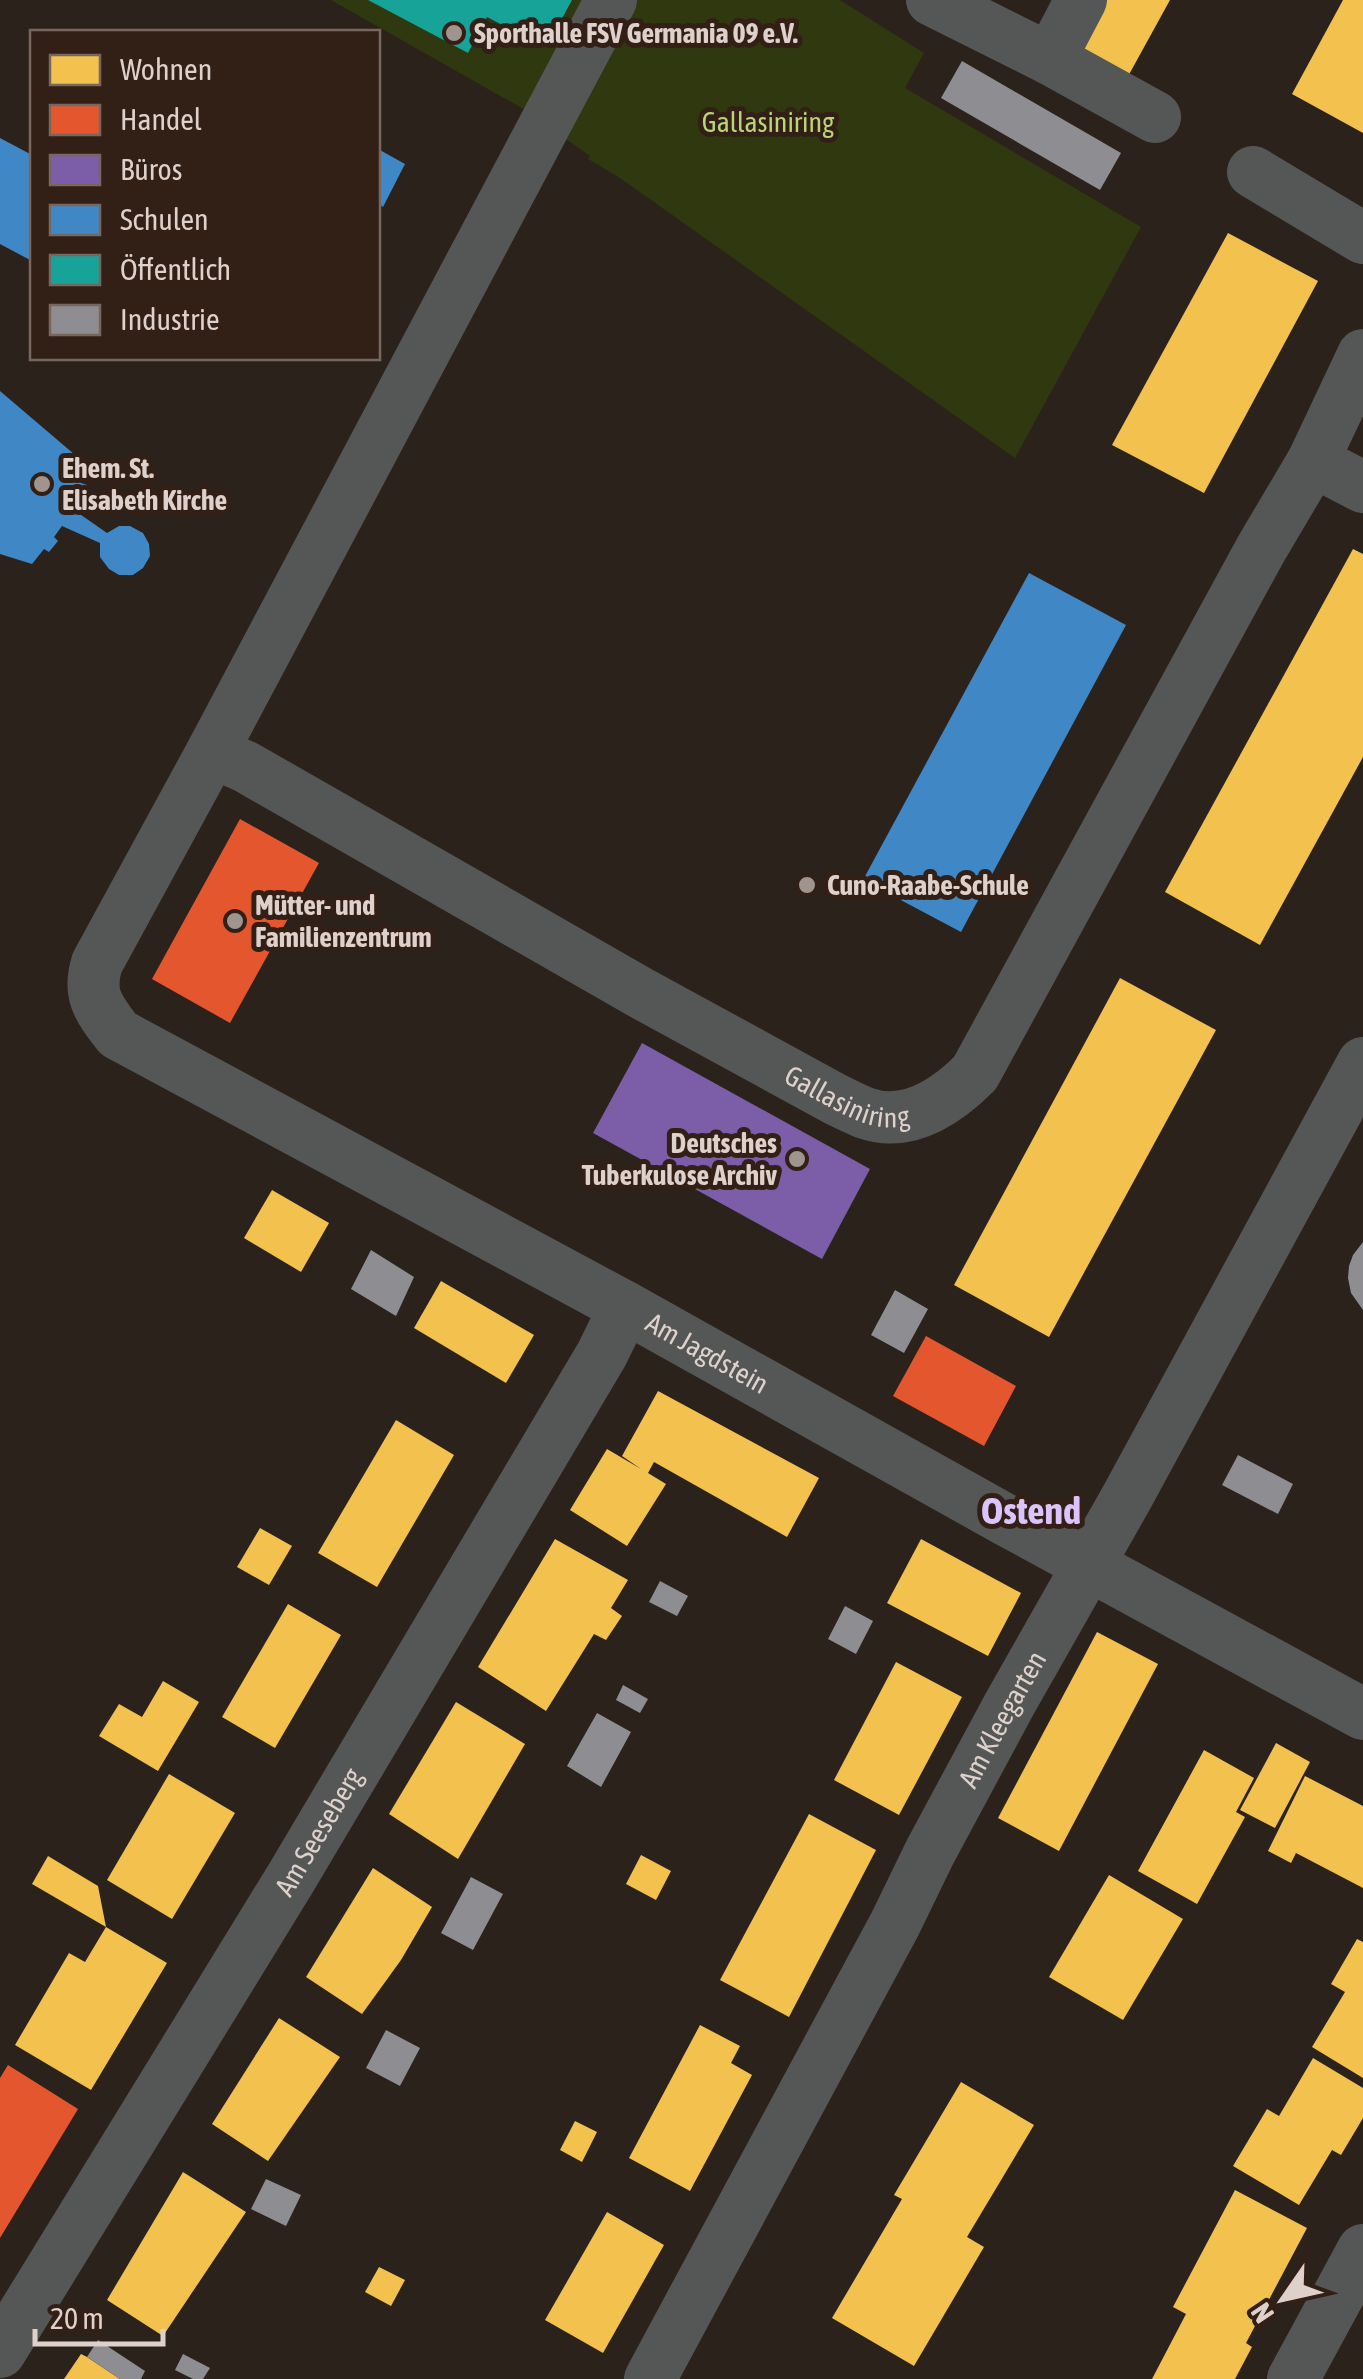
<svg xmlns="http://www.w3.org/2000/svg" width="1363" height="2379" font-family="'Asap Condensed',sans-serif">
<style>
.green{fill:#2f380e}
.homes{fill:#f2c14e}
.shops{fill:#e4572e}
.offices{fill:#7b5ea7}
.schools{fill:#3f88c5}
.public{fill:#17a398}
.industry{fill:#8d8d92}
.lines{fill:none;stroke-linecap:round;stroke-linejoin:round}
.minor{stroke:#555756;stroke-width:52}
.poi-dot{fill:#a0948e;stroke:#322016;stroke-width:4}
.labels{text-anchor:middle;dominant-baseline:central;stroke-width:10;stroke-linejoin:round;paint-order:stroke}
.poi-label{font-size:28px;font-weight:bold;fill:#ded1cb;stroke:#322016;text-anchor:start}
.park-label{font-size:28px;fill:#bbd477;stroke:#322016}
.street-label{font-size:28px;fill:#ded1cb;stroke:#322016}
.district-label{font-size:38px;font-weight:bold;fill:#dbc4fb;stroke:#322016}
</style>
<rect width="100%" height="100%" fill="#2c221c"/>
<path class="green" d="M331,0H840L924,53L905,88L1141,227L1015,458L620,178L588,159L590,156L525,110Z"/>
<g class="homes">
<path d="M1097,0H1170L1126,80L1070,50Z"/>
<path d="M1343,0H1363V133L1292,94Z"/>
<path d="M1228,233L1318,281L1204,493L1112,445Z"/>
<path d="M1353,549L1363,554V757L1260,945L1165,892Z"/>
<path d="M1120,978L1216,1030L1049,1337L954,1285Z"/>
<path d="M272,1190L329,1223L301,1272L244,1238Z"/>
<path d="M441,1281L534,1335L506,1383L414,1328Z"/>
<path d="M658,1391L819,1478L787,1537L654,1462L648,1473L666,1484L627,1546L570,1510L607,1449L641,1469L622,1456Z"/>
<path d="M396,1420L454,1455L377,1587L318,1553Z"/>
<path d="M260,1528L292,1546L269,1585L237,1567Z"/>
<path d="M555,1539L628,1580L611,1608L622,1616L606,1640L594,1634L546,1711L478,1667Z"/>
<path d="M921,1539L1021,1593L988,1656L887,1603Z"/>
<path d="M288,1604L341,1635L275,1748L222,1717Z"/>
<path d="M1097,1632L1158,1664L1059,1851L998,1818Z"/>
<path d="M896,1662L962,1697L899,1815L834,1780Z"/>
<path d="M163,1681L199,1702L158,1771L99,1736L119,1704L142,1717Z"/>
<path d="M456,1702L525,1744L458,1859L389,1814Z"/>
<path d="M1276,1743L1310,1762L1275,1828L1240,1810Z"/>
<path d="M1204,1750L1254,1778L1236,1812L1245,1817L1197,1904L1138,1871Z"/>
<path d="M169,1774L235,1813L172,1919L107,1880Z"/>
<path d="M1305,1776L1363,1806V1888L1296,1853L1291,1863L1268,1851Z"/>
<path d="M809,1814L876,1850L789,2017L720,1980Z"/>
<path d="M641,1855L671,1871L656,1900L626,1884Z"/>
<path d="M48,1856L98,1886L106,1927L32,1884Z"/>
<path d="M373,1868L432,1907L401,1960L362,2014L306,1977Z"/>
<path d="M1109,1875L1183,1919L1123,2020L1049,1977Z"/>
<path d="M106,1927L167,1963L91,2090L15,2045L69,1953L85,1962Z"/>
<path d="M1357,1939L1363,1942V2078L1312,2047L1345,1992L1331,1984Z"/>
<path d="M279,2018L340,2057L268,2161L212,2124Z"/>
<path d="M700,2025L740,2046L731,2063L752,2075L690,2191L629,2158Z"/>
<path d="M1313,2058L1363,2088V2118L1341,2155L1332,2150L1299,2205L1233,2166L1267,2109L1279,2116Z"/>
<path d="M961,2082L1034,2125L967,2237L984,2247L914,2366L832,2318L902,2199L894,2195Z"/>
<path d="M575,2121L597,2132L582,2162L560,2150Z"/>
<path d="M183,2172L246,2212L163,2336L107,2300Z"/>
<path d="M1235,2190L1307,2228L1246,2343L1252,2347L1235,2379H1152L1186,2314L1173,2307Z"/>
<path d="M607,2212L664,2245L603,2353L545,2320Z"/>
<path d="M379,2267L405,2280L391,2306L365,2292Z"/>
<path d="M81,2354L87,2357L120,2379H64Z"/>
</g>
<g class="shops">
<path d="M240,819L319,863L230,1023L152,979Z"/>
<path d="M926,1336L1016,1386L984,1446L893,1396Z"/>
<path d="M8,2065L78,2109L0,2238V2078Z"/>
</g>
<path class="offices" d="M642,1043L870,1169L822,1259L593,1133Z"/>
<g class="schools">
<path d="M0,138L32,155V261L0,244Z"/>
<path d="M378,149L405,164L383,207L378,203Z"/>
<path d="M0,391L88,466L81,483L87,485L81,500L76,498L71,508L107,533L119,526H130L143,533L149,544L150,556L143,568L133,575H119L109,569L100,557V543L62,526L54,537L58,541L49,552L44,549L32,564L0,554Z"/>
<path d="M1029,573L1126,625L961,932L863,880Z"/>
</g>
<path class="public" d="M368,0H572L546,48L487,17L468,53Z"/>
<g class="industry">
<path d="M962,61L1121,153L1100,190L941,98Z"/>
<path d="M1363,1242V1310L1351,1293L1348,1278L1349,1266L1353,1255Z"/>
<path d="M371,1250L414,1277L396,1316L351,1289Z"/>
<path d="M895,1290L928,1309L904,1353L871,1335Z"/>
<path d="M1238,1455L1293,1484L1278,1514L1222,1485Z"/>
<path d="M660,1581L688,1596L677,1616L649,1602Z"/>
<path d="M845,1606L873,1621L856,1654L828,1639Z"/>
<path d="M623,1685L648,1699L640,1713L616,1700Z"/>
<path d="M597,1713L631,1732L601,1787L567,1766Z"/>
<path d="M471,1877L503,1894L473,1950L441,1933Z"/>
<path d="M386,2030L420,2048L400,2086L366,2068Z"/>
<path d="M266,2179L301,2195L286,2226L251,2209Z"/>
<path d="M98,2340L145,2371L141,2379H120L87,2357Z"/>
<path d="M183,2354L210,2368L203,2379H193L175,2370Z"/>
</g>
<g class="lines">
<g class="minor">
<path id="s1" d="M611,0L212,752L97,963C87,995 99,1009 118,1034L625,1307L1006,1520L1363,1714"/>
<path d="M932,0L1050,59L1155,117"/>
<path d="M1050,59L1081,0"/>
<path d="M1253,172L1363,238"/>
<path d="M1313,461L1363,487"/>
<path id="s2" d="M212,752L246,767L641,993L835,1099C845,1104 855,1109 865,1113C907,1128 946,1102 975,1073L1261,549L1313,461L1363,355"/>
<path id="s3" d="M0,2352L291,1878L602,1354L625,1307"/>
<path id="s4" d="M650,2379L895,1924L930,1852L1009,1705L1127,1497L1363,1063"/>
<path d="M1293,2379L1363,2250"/>
</g>
</g>
<g class="poi-dot">
<circle cx="454" cy="33" r="10"/>
<circle cx="42" cy="484" r="10"/>
<circle cx="807" cy="885" r="10"/>
<circle cx="235" cy="921" r="10"/>
<circle cx="797" cy="1159" r="10"/>
</g>
<g class="labels">
<g class="poi-label">
<text x="474" y="33">Sporthalle FSV Germania 09 e.V.</text>
<text x="62" y="468">Ehem. St.<tspan x="62" dy="32">Elisabeth Kirche</tspan></text>
<text x="827" y="885">Cuno-Raabe-Schule</text>
<text x="255" y="905">Mütter- und<tspan x="255" dy="32">Familienzentrum</tspan></text>
<text x="777" y="1143" text-anchor="end">Deutsches<tspan x="777" dy="32">Tuberkulose Archiv</tspan></text>
</g>
<g class="park-label">
<text x="768" y="122">Gallasiniring</text>
</g>
<g class="street-label">
<text stroke="none"><textPath href="#s2" startOffset="725">Gallasiniring</textPath></text>
<text stroke="none"><textPath href="#s1" startOffset="1840">Am Jagdstein</textPath></text>
<text stroke="none"><textPath href="#s4" startOffset="748">Am Kleegarten</textPath></text>
<text stroke="none"><textPath href="#s3" startOffset="610">Am Seeseberg</textPath></text>
</g>
<g class="district-label">
<text x="1031" y="1510">Ostend</text>
</g>
</g>
<rect x="30" y="30" width="350" height="330" fill="#322016" stroke="#77675e" stroke-width="2.5"/>
<rect x="50" y="55" width="50" height="30" fill="#f2c14e" stroke="#77675e" stroke-width="2.5"/>
<text x="120" y="80" font-size="30" fill="#ded1cb">Wohnen</text>
<rect x="50" y="105" width="50" height="30" fill="#e4572e" stroke="#77675e" stroke-width="2.5"/>
<text x="120" y="130" font-size="30" fill="#ded1cb">Handel</text>
<rect x="50" y="155" width="50" height="30" fill="#7b5ea7" stroke="#77675e" stroke-width="2.5"/>
<text x="120" y="180" font-size="30" fill="#ded1cb">Büros</text>
<rect x="50" y="205" width="50" height="30" fill="#3f88c5" stroke="#77675e" stroke-width="2.5"/>
<text x="120" y="230" font-size="30" fill="#ded1cb">Schulen</text>
<rect x="50" y="255" width="50" height="30" fill="#17a398" stroke="#77675e" stroke-width="2.5"/>
<text x="120" y="280" font-size="30" fill="#ded1cb">Öffentlich</text>
<rect x="50" y="305" width="50" height="30" fill="#8d8d92" stroke="#77675e" stroke-width="2.5"/>
<text x="120" y="330" font-size="30" fill="#ded1cb">Industrie</text>
<g transform="translate(1283 2299) rotate(236)" stroke="#322016" stroke-width="8" paint-order="stroke">
<path d="M0-8L18 38L0 25L-18 38Z" fill="#ded1cb"/>
<text y="-15" font-size="28" font-weight="bold" text-anchor="middle" fill="#ded1cb">N</text>
</g>
<path d="M35 2329v15h128v-15" fill="none" stroke="#ded1cb" stroke-width="5"/>
<text x="50" y="2329" font-size="30" fill="#ded1cb" stroke="#322016" stroke-width="8" paint-order="stroke">20 m</text>
</svg>
